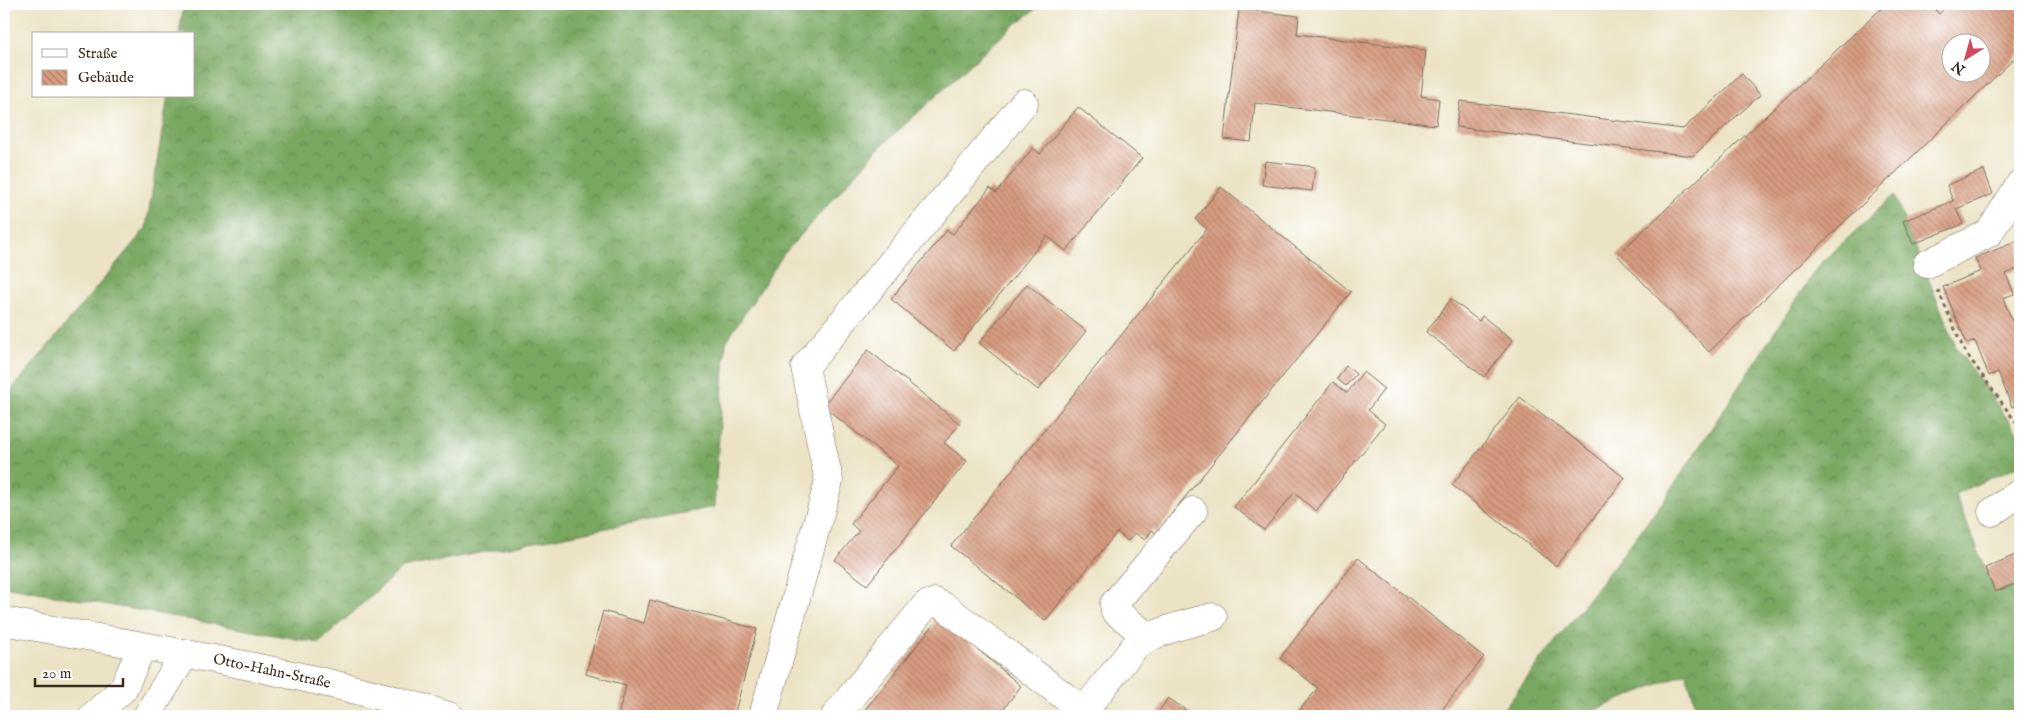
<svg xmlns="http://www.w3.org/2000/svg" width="2024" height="720" font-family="'IM FELL English',serif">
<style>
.forest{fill:url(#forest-crowns);stroke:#5a6840}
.building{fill:url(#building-back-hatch);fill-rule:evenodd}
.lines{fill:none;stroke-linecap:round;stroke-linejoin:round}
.minor-casing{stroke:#796b58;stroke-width:29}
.path{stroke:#796b58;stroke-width:3;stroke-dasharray:4 4;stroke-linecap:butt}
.minor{stroke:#fff;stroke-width:28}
.labels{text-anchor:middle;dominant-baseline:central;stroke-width:4;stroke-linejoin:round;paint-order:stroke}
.street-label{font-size:15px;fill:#3b2a1e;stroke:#fff}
</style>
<defs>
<pattern id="forest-crowns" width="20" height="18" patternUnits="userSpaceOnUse" patternTransform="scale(1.25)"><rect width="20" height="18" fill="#78a761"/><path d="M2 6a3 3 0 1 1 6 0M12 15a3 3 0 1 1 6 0" fill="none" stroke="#64884f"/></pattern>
<pattern id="building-back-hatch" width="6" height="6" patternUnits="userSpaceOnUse" patternTransform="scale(1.25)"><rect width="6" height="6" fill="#d79c80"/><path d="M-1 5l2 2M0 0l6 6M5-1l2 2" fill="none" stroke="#b07f68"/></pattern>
</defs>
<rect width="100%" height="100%" fill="#fff"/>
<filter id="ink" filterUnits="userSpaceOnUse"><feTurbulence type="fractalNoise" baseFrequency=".02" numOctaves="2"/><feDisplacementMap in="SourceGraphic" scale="10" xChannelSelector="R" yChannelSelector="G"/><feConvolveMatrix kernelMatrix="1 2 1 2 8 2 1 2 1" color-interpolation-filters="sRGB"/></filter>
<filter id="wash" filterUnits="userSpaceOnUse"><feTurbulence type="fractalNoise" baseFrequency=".0096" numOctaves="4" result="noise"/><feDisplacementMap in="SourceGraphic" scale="20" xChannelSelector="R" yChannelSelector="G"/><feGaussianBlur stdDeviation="1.12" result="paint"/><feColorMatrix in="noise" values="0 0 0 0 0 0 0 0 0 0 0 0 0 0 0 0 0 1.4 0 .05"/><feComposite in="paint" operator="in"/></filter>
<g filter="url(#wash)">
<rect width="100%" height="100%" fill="#ebe3c4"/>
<g class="forest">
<path d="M184,4H1043L1014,25L879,148L783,255L726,342L714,507L402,568L319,643L4,586V399L146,228L168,96H194V34H179Z"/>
<path d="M1894,195L1957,349L2020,436V465L1955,494L1995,592L2020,582V716H1699L1686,673L1580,716H1498L1665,499L1818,266Z"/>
</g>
<g id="blocks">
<g class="building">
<path d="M1886,4H1943L1936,10L1939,14L1949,4H2020V53L1709,352L1617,255ZM1952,42H1982V72H1952Z"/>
<path d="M1239,9L1299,16L1297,34L1426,50L1421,96L1439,99L1436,125L1255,103L1251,142L1224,139Z"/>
<path d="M1742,74L1760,95L1693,156L1456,127L1460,101L1683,129Z"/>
<path d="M1078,107L1142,158L1066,251L1047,236L954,351L891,299L947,230L953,234L990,188L996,193L1033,148L1040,154Z"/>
<path d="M1265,161L1315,167L1312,191L1262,185Z"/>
<path d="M1984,170L1993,194L1956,209L1963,224L1913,244L1903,221L1953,201L1947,185Z"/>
<path d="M1221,187L1351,292L1156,533L1152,530L1145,540L1135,533L1128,541L1117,532L1045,621L951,546L1207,229L1195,219Z"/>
<path d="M2020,240V268L2006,274L2014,294L2003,298L2014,325L2020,322V403L2012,407L1998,372L1989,376L1975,341L1967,344L1943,287L1981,271L1975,258Z"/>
<path d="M1027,284L1086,331L1038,390L979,343Z"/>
<path d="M1451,299L1479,321L1482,316L1513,340L1484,377L1426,332Z"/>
<path d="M868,350L960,424L944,443L967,461L867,585L835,560L859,531L851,524L898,466L823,406Z"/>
<path d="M1346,366L1356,374L1346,386L1337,379Z"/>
<path d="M1363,372L1384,389L1368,410L1385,424L1316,511L1294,493L1264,530L1234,507L1333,382L1347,393Z"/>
<path d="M1520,397L1625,478L1556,566L1452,485Z"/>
<path d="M2020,553V582L1995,592L1985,568Z"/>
<path d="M1358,558L1484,657L1437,716H1295L1318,688L1280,658Z"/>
<path d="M650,600L757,629L734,716H618L626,685L586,674L603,611L644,623Z"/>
<path d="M940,617L1021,686L998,716H860Z"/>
<path d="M1168,698L1195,716H1156Z"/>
</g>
</g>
</g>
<g filter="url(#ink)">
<use href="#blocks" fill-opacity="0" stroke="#796b58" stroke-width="1"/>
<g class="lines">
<g class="minor-casing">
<g id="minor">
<path d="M1927,264L1989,233L2020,184"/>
<path d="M1992,512L2020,493"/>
<path d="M4,621C153,649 304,670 449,716"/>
<path d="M1148,637L1115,611L1114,604L1193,511"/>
<path d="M93,716L123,689L142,647"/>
<path d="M147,716L185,653"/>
<path d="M763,716L829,481L805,367L1024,103"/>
<path d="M835,716L926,605L935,602L945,607L1084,711"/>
<path d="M1080,716L1136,645C1159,630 1186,624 1213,617"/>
</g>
</g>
<path class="path" d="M1938,290L1964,350L2020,428"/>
<use href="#minor" class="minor"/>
</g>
</g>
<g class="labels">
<g class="street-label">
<text transform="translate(272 671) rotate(12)">Otto-Hahn-Straße</text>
</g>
</g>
<rect width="2024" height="720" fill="none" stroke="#fff" stroke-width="20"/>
<rect x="32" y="32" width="162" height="65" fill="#ffffff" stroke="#b1aaa5"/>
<rect x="42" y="49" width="25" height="8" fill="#ffffff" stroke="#b1aaa5"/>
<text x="78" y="58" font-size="15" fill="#3b2a1e">Straße</text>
<rect x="42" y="70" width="25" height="15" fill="url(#building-back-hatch)" stroke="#b1aaa5"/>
<text x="78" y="82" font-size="15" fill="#3b2a1e">Gebäude</text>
<g transform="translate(1966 58) rotate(217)"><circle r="24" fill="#ffffff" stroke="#b1aaa5"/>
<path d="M0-4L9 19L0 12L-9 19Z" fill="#d1495b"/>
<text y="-8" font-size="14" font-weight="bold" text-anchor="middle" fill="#3b2a1e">N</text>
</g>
<path d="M35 678v8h88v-8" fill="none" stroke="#3b2a1e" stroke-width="2.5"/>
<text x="42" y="678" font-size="15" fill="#3b2a1e" stroke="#ffffff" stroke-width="4" paint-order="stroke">20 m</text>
</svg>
